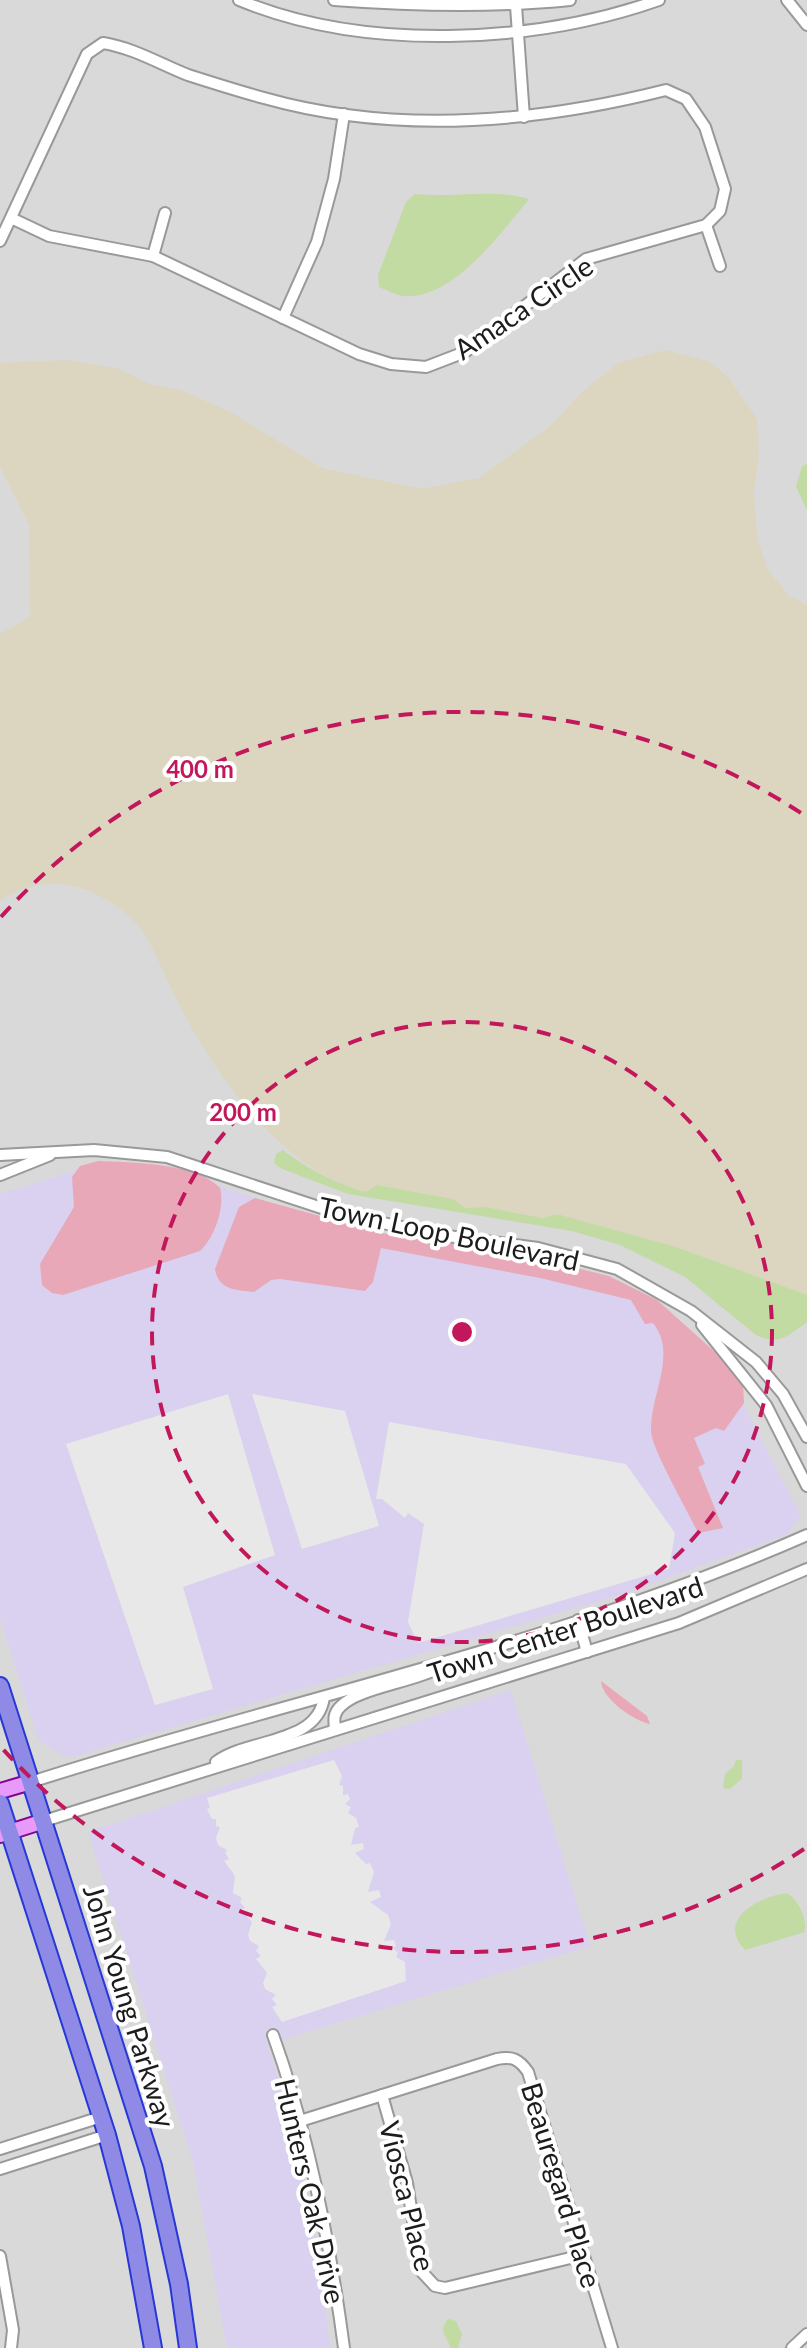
<svg xmlns="http://www.w3.org/2000/svg" width="807" height="2348" font-family="Lato,sans-serif">
<style>
.residential{fill:#dad9da}
.commercial{fill:#d9d1ef}
.grass{fill:#e8a8b8}
.wetland{fill:#dcd5bf}
.parking{fill:#e8e8e8}
.water{fill:#c1dba3}
.lines{fill:none;stroke-linecap:round;stroke-linejoin:round}
.minor-casing{stroke:#999;stroke-width:14}
.major-casing{stroke:#850293;stroke-width:18}
.highway-casing{stroke:#2638d5;stroke-width:20}
.minor{stroke:#fff;stroke-width:10}
.major{stroke:#e89afa;stroke-width:14}
.highway{stroke:#8f8ae5;stroke-width:16}
.ring{fill:none;stroke:#c2185b;stroke-width:4;stroke-dasharray:14 10}
.labels{text-anchor:middle;dominant-baseline:central;stroke-width:8;stroke-linejoin:round;paint-order:stroke}
.street-label{font-size:28px;fill:#1c1c1c;stroke:#fff}
.centre{fill:#c2185b;stroke:#fff;stroke-width:4}
.ring-label{font-size:24px;text-anchor:middle;font-weight:bold;fill:#c2185b;stroke:#fff;stroke-width:8;stroke-linejoin:round;paint-order:stroke}
</style>
<rect width="100%" height="100%" fill="#ede2ee"/>
<rect class="residential" x="0" y="0" width="807" height="2348"/>
<g class="commercial">
<path d="M87,1167L199,1179L321,1220L369,1232L607,1279L738,1394L801,1516L788,1534L620,1595L68,1758L38,1740L0,1618V1194Z"/>
<path d="M511,1690L590,1946L268,2044L299,2153L325,2298L330,2348H227L193,2162L88,1832Z"/>
</g>
<g class="grass">
<path d="M98,1161C130,1162 197,1163 220,1188C225,1207 215,1237 200,1251L63,1295L52,1293L42,1285L40,1264L74,1207L72,1177L80,1166Z"/>
<path d="M255,1198L381,1233L515,1253L609,1276L657,1300L724,1360L743,1384L744,1403L724,1431L716,1428L694,1438L705,1464L698,1467L723,1528L698,1533C688,1511 651,1448 651,1431C650,1395 678,1354 653,1323L645,1324L631,1300L540,1278L381,1248L373,1282L365,1291L280,1279L271,1280L254,1292C236,1290 218,1290 215,1269L239,1207Z"/>
<path d="M601,1681L647,1716L650,1724C634,1721 602,1699 601,1681Z"/>
</g>
<path class="wetland" d="M666,350L710,362L728,377L757,419L759,454L754,491L757,538L768,570L789,596L807,605V1295L676,1247L557,1214L542,1218L485,1207L465,1208L453,1199L377,1185L366,1192C284,1172 216,1077 179,1004C167,982 152,940 136,923C99,885 45,869 0,901V634L30,617L29,525L0,467V363L64,360L116,368L150,384L181,390L230,412L322,468L421,489L479,478L550,426L584,390L618,363Z"/>
<g class="parking">
<path d="M228,1394L275,1555L183,1587L213,1689L155,1705L66,1444Z"/>
<path d="M252,1394L345,1411L379,1526L302,1549Z"/>
<path d="M389,1422L626,1464L675,1533L669,1569L418,1643L408,1622L424,1524L408,1513L405,1518L382,1499H376Z"/>
<path d="M334,1760L342,1776L339,1785L343,1786V1795L348,1794L350,1799L345,1804L351,1807L348,1813L356,1818L359,1827L355,1828L351,1845L363,1843L364,1849L355,1853L366,1864L370,1863L374,1872L368,1892L379,1890L381,1897L370,1902L388,1915L391,1924L384,1941L394,1940L396,1946L393,1948L398,1953L396,1957L405,1962L406,1981L282,2022L272,2007L277,2005L272,1999L276,1995L265,1989L263,1983L267,1973L256,1959L261,1956L256,1951L259,1946L250,1941L248,1935L252,1922L241,1909L245,1908L240,1902L242,1898L233,1893L235,1876L224,1861L229,1859L225,1853L227,1850L218,1845L216,1838L220,1827L216,1826V1819H212L207,1809L210,1808L207,1798Z"/>
</g>
<g class="water">
<path d="M415,194C452,198 493,188 529,199C501,233 452,301 403,296C395,295 387,290 379,287L378,275L406,202Z"/>
<path d="M807,464V510L796,487L802,466Z"/>
<path d="M283,1150C304,1167 341,1186 366,1192L377,1185L453,1199L465,1208L485,1207L542,1218L557,1214L676,1247L807,1295V1322C789,1335 779,1346 756,1335L685,1277L620,1245L572,1231L348,1194L280,1168L274,1163L276,1154Z"/>
<path d="M742,1760V1779L730,1789L723,1788L725,1774L734,1766L736,1760Z"/>
<path d="M787,1893C799,1900 807,1919 805,1932L745,1950C715,1919 760,1896 787,1893Z"/>
<path d="M448,2319L456,2321L462,2334L458,2348H451C446,2335 438,2332 448,2319Z"/>
</g>
<g class="lines">
<g class="minor-casing">
<g id="minor">
<path d="M239,0C364,52 534,44 659,0"/>
<path d="M334,0C414,6 490,8 570,0"/>
<path d="M787,0L807,25"/>
<path d="M516,6L524,117"/>
<path d="M706,225L720,266"/>
<path d="M0,241L87,54L103,43C134,48 160,64 188,75C213,83 238,91 264,98C395,135 535,123 666,90L686,99L705,127L725,189L720,211L706,225L586,259L465,352L426,367L391,364L359,354L153,256L49,236L11,218"/>
<path d="M153,256L165,213"/>
<path d="M283,318L317,242L334,179L344,114"/>
<path d="M0,1155L94,1150L167,1157L340,1214L440,1235L538,1248L617,1269L691,1311L756,1362L783,1394L807,1437"/>
<path d="M0,1175L50,1155"/>
<path d="M702,1325L766,1405L807,1486"/>
<path d="M578,1620L587,1652"/>
<path d="M335,1729C334,1720 333,1713 341,1706C360,1687 418,1682 446,1664"/>
<path d="M216,1762C247,1738 318,1745 324,1697"/>
<path d="M31,1782C289,1699 558,1645 807,1535"/>
<path d="M44,1821L679,1623L807,1569"/>
<path d="M273,2035C309,2135 330,2242 344,2348"/>
<path d="M382,2095L407,2183L421,2271L435,2286L445,2288L583,2255"/>
<path d="M300,2121L497,2059C512,2056 519,2059 528,2072L612,2348"/>
<path d="M0,2149L101,2117"/>
<path d="M0,2169L107,2135"/>
<path d="M0,2256L13,2330L11,2348"/>
<path d="M792,2348L807,2334"/>
</g>
</g>
<g class="major-casing">
<g id="major">
<path d="M0,1791L31,1782"/>
<path d="M0,1835L44,1821"/>
</g>
</g>
<g class="highway-casing">
<g id="highway">
<path d="M0,1686L153,2166L179,2284L188,2348"/>
<path d="M0,1803L107,2135L131,2226L153,2348"/>
</g>
</g>
<use href="#minor" class="minor"/>
<use href="#major" class="major"/>
<use href="#highway" class="highway"/>
</g>
<g class="ring">
<circle cx="462" cy="1332" r="310"/>
<path d="M804 1849A620 620 0 0 1 1 1747M1 917A620 620 0 0 1 804 815"/>
</g>
<g class="labels">
<g class="street-label">
<text transform="translate(523 307) rotate(-34)">Amaca Circle</text>
<text transform="translate(449 1233) rotate(12)">Town Loop Boulevard</text>
<text transform="translate(565 1629) rotate(-18)">Town Center Boulevard</text>
<text transform="translate(130 2006) rotate(73)">John Young Parkway</text>
<text transform="translate(562 2185) rotate(73)">Beauregard Place</text>
<text transform="translate(311 2191) rotate(77)">Hunters Oak Drive</text>
<text transform="translate(408 2196) rotate(76)">Viosca Place</text>
</g>
</g>
<circle cx="462" cy="1332" r="12" class="centre"/>
<g class="ring-label">
<text x="200" y="778">400 m</text>
<text x="243" y="1121">200 m</text>
</g>
</svg>
